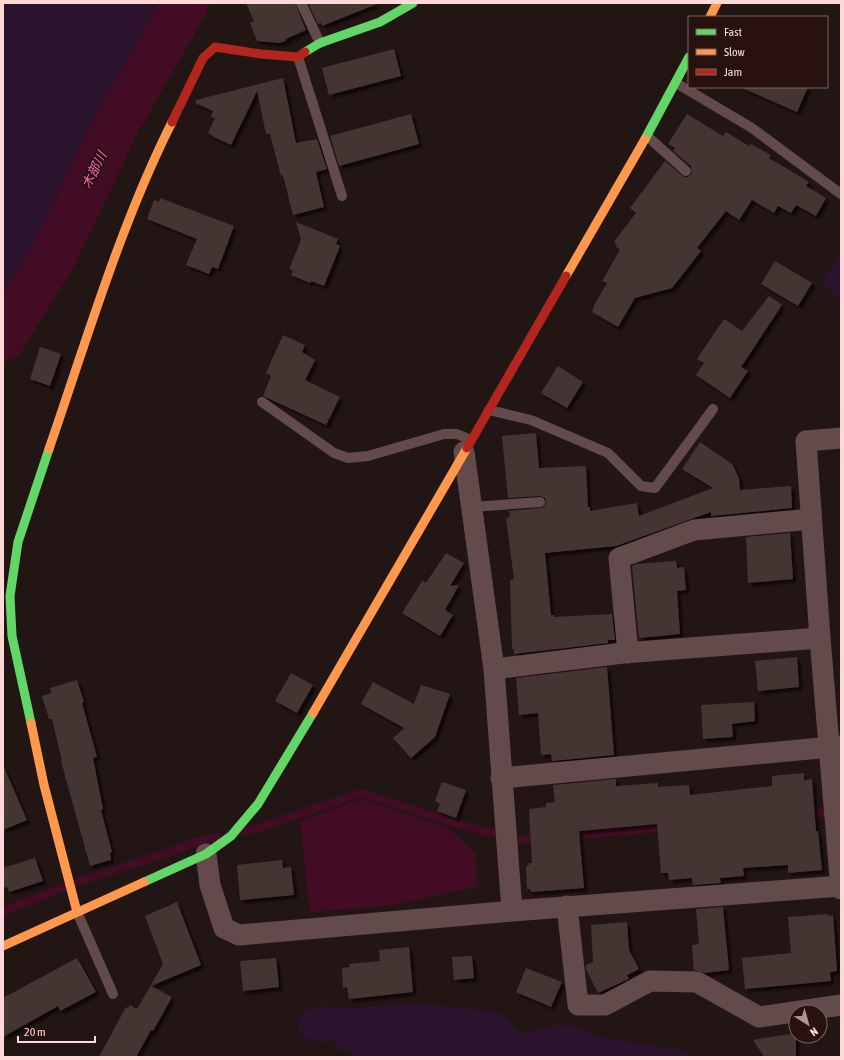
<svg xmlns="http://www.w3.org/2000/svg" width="844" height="1060" font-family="'Asap Condensed','Noto Sans JP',sans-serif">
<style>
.green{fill:#2c132d}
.water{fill:#420d24}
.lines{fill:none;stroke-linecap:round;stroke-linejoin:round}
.stream{stroke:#420d24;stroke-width:8}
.river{stroke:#420d24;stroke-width:46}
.building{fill:#443533;filter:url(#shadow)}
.lane{stroke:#634b4b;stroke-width:10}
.street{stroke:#634b4b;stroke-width:21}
.fast{stroke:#63d668;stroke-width:9}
.slow{stroke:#ff974d;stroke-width:9}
.jam{stroke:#b3261e;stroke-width:9}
.labels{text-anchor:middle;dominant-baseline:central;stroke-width:3.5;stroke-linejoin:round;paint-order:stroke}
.water-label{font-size:13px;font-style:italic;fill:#fc68c3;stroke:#271210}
</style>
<defs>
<filter id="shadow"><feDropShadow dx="3.5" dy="3.5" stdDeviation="1" flood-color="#0009"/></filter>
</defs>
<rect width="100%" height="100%" fill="#221615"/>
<g class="green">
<path d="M3,3H161L98,111L39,238L3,297Z"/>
<path d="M841,255V301L822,282Z"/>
<path d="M410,1003L498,1012L521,1034L553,1025L576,1026L604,1038L677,1049L693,1057H350L357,1052L339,1050L331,1040C317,1044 314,1041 301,1035L298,1022L304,1010L328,1007L361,1008Z"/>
</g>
<path class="water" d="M361,799L448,828L475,853L477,886L395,905L310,912L300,821Z"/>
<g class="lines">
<g class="stream">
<path d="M804,814L834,812"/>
<path d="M240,832L258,828L361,793L454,823L519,840L541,838"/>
<path d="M569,836L667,827"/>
<path d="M3,911L83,880L170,852L193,843L217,837"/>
</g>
<path class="river" d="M3,338L54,255L118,121L186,3"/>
</g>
<g class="building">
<path d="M246,3H295L306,30L286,39V41L280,43L257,41L250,23L254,21Z"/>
<path d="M308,3H377V4L322,26L321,23L318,24Z"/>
<path d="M394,49L401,76L329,95L322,68Z"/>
<path d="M283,78L296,143L317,139L327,169L316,172L324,207L293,215L283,175L281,176L270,134H266L257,91L231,145L212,136V135L208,133L215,118L211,117L213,111L195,103L196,100Z"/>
<path d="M740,87H808L797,112Z"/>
<path d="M411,114L419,144L339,166L330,136Z"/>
<path d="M687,114L723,136L726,132L749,146L751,144L771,155L769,158L809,182L806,186L826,198L816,216L796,205L791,213L778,206L774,213L752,200L739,220L726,211L697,248L701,251L672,288L635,298L618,327L592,312L594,307H593L607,283L602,281L620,250L616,247L617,245L614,242L636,213L630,208L665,161L684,177H688L692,173L691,166L673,151L675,148L668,144Z"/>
<path d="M160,198L234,226L218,269L212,267L209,274L186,265L197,239L147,219L154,200L159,202Z"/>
<path d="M296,222L338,239L336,244L340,246L324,286L311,281L310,283L291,275L293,270L289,269L301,240Z"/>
<path d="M775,261L812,283L798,306L761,284Z"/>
<path d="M769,296L782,305L741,367L748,371L730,398L696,375L704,363L697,359L724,319L742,331Z"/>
<path d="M283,335L305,345L302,352L315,360L305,380L340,397L326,425L263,396L271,376L266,373Z"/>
<path d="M40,347L61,354L50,386L30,379Z"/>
<path d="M558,366L583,382L567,408L541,393Z"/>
<path d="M536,433L539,468L586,466L588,507H590V511L637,503L639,516L713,488L682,469L700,442L732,464L739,478L740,490L791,486L792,508L711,516V512L616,546L545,553L551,615H554V617L612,614L615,640H608V643L514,654V649H512L510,580L514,579L506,518L510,517L509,511L541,508L544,507L546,502L545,498L540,496L508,498L502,436Z"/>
<path d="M790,533L793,579L748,583L746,537Z"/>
<path d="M446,553L464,563L450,586L459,585L445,610L453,615L440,636L402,613L422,581L426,583Z"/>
<path d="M676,561L677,568L684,567L686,590L677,591L680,634L639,638L632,566L636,564Z"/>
<path d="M797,657L799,687L758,691L755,661Z"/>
<path d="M607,667L614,755L552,761L551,754L541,755L538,713L519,715L516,678Z"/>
<path d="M291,673L313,685L297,713L275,701Z"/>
<path d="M77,680L84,702L82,703L97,757L93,758L103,809L101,810L112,852L110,853L111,860L90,866L61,761H62L52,719H49L42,696L52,693L50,688Z"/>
<path d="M373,682L414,704L421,685L450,694L435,737L411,758L393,738L404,728L361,704Z"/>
<path d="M754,702L755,721L732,724L733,737L703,739L701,705Z"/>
<path d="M3,765L27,820L3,830Z"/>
<path d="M804,773V780L812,779L816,831H818L822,870L788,873V865L743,868L744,876L720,878L721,883L693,885L692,878L669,880L668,873H661L657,824L579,831L584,888L531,892L530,889H527L526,866L529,865V863H532L529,809L546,807V803L555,802L553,785L616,779V786L658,783V787L689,785L690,795L772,786V776Z"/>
<path d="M442,782L466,790L456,818L437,811L440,804L435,801Z"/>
<path d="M35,858L43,881L9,892L7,887L3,888V868Z"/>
<path d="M282,860L283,868L291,867L294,895L240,900L237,865Z"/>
<path d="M177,902L201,965L151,986L172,997L153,1031L151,1030L136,1057H99L126,1007L128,1008L130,1005L137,1009L163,964L145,916Z"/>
<path d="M723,907L729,970L705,973L694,970L692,945L699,944L696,909Z"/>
<path d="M828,914L829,916L833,915L837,971L830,972L831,981L745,989L742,958L791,953L788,917Z"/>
<path d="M627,922L629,950L639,969L627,975L629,979L598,993L586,969V965L593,962L591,925Z"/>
<path d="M409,947L413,992L349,999L347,987L343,988L342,968L350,967L349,964L380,961L379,950Z"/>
<path d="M472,956L474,978L454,980L452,957Z"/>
<path d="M77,958L96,992L60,1011L58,1006L3,1037V998Z"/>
<path d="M276,958L279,987L243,991L240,961Z"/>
<path d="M526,968L562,982L551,1007L516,992Z"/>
<path d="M796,1033V1057H764L753,1040Z"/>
</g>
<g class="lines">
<g class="lane">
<path d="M301,3L320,43"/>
<path d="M298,57L342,196"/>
<path d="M676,83L752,128L841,194"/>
<path d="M647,136L686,171"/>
<path d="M262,402L334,453L348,458L368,456L444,434H457L471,440"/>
<path d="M489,410L531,420L608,453L641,486L655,488L713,409"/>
<path d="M472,507L540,502"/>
<path d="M77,912L113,994"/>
</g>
<g class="street">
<path d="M841,438L806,441L820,638L841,889"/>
<path d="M464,452L494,669L512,911"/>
<path d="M628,653L619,558L694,530L811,519"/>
<path d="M494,669L623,653L820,638"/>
<path d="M501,778L841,746"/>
<path d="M206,854L210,885L224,928L239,935L512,911L841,886"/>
<path d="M567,906L578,1005H605L650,981L697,982L759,1017L841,1005"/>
</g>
<g class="fast">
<path d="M305,52L320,43L380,22L413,3"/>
<path d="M645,139L689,57"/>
<path d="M31,723L12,636L10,596L18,542L49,449"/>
<path d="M144,882L206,854L231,836L258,804L313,713"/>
</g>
<g class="slow">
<path d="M710,17L717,3"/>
<path d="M566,276L645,139"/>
<path d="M49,449C87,339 120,226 172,122"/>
<path d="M313,713L467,448"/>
<path d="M31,723L44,785L77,912"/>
<path d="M3,946L144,882"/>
</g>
<g class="jam">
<path d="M172,122L203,58L215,47L261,54L298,57L305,52"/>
<path d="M467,448L566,276"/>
</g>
</g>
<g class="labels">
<g class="water-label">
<text transform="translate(94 170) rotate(-64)">木部川</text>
</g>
</g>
<rect width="844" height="1060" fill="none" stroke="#fed9d8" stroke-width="8"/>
<rect x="688" y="16" width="140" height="72" fill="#271210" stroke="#7d6260"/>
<rect x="696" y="29" width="20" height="6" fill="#63d668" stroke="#7d6260"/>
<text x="724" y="36" font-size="12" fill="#fed9d8">Fast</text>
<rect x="696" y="49" width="20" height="6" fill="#ff974d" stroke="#7d6260"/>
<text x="724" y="56" font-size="12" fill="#fed9d8">Slow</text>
<rect x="696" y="69" width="20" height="6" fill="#b3261e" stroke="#7d6260"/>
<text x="724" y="76" font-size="12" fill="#fed9d8">Jam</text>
<g transform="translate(808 1024) rotate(143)"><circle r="19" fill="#271210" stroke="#7d6260"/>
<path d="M0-3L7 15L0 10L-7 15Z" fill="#b19594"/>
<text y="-6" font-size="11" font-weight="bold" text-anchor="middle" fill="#fed9d8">N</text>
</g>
<path d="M18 1036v6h77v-6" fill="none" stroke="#fed9d8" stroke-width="2"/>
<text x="24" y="1036" font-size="12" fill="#fed9d8" stroke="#271210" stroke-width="3" paint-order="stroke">20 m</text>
</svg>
